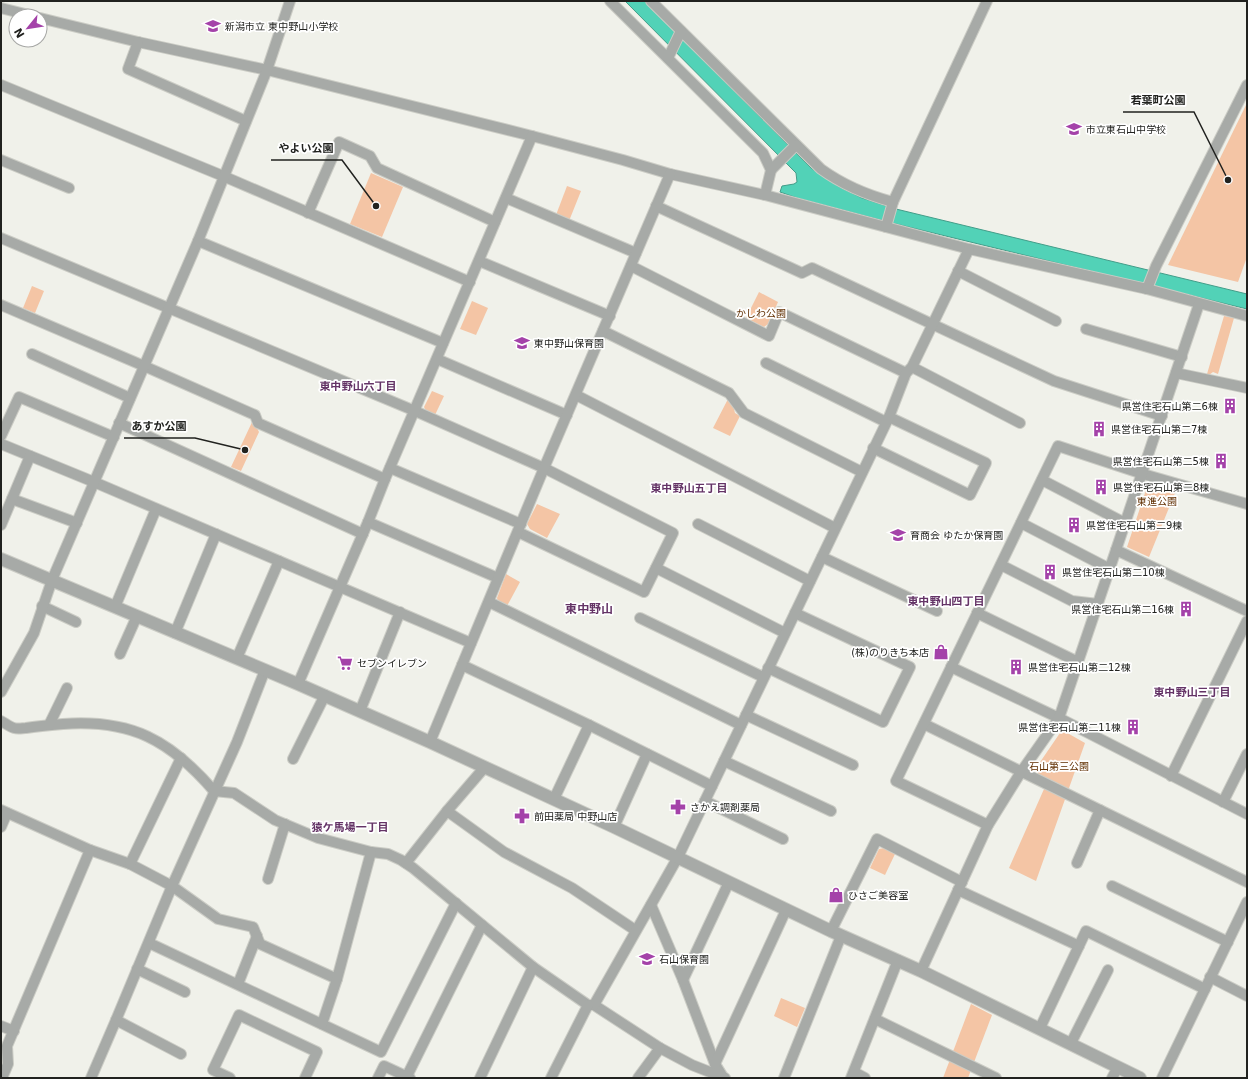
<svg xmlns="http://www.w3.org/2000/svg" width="1248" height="1079" font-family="'DejaVu Sans','Noto Sans JP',sans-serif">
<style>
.green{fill:#f4c5a5}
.water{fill:#52d2b7;stroke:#439d89}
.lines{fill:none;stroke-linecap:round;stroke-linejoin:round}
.minor-casing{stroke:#cbccc5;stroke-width:12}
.tertiary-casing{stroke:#cbccc5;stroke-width:14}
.minor{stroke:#a7aaa7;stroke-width:10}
.tertiary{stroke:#a7aaa7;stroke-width:12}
.labels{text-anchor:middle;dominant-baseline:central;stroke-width:3.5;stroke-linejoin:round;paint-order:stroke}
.poi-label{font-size:10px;fill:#21221f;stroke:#fff;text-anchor:start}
.park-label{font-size:10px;fill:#602e00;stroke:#fff}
.neighbourhood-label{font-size:11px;font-weight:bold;fill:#643366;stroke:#fff}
.quarter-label{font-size:12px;font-weight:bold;fill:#643366;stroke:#fff}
.leader{fill:none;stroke:#21221f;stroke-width:1.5}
.callout-dot{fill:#21221f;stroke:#fff;stroke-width:1.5}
.callout-label{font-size:11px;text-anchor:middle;font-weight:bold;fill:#21221f;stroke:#fff;stroke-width:3.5;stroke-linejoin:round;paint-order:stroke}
</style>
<rect width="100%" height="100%" fill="#f0f1ea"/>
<g class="green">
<path d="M1247,103V257L1238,282L1168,265Z"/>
<path d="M371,173L403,187L382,237L350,224Z"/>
<path d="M567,186L581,191L569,221L556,215Z"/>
<path d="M32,286L44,291L35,313L23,308Z"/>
<path d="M759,292L778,302L768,324L764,327L746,318Z"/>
<path d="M472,301L488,308L476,335L460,329Z"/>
<path d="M1224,316L1234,318L1218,374L1213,372L1209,375L1207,374Z"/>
<path d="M432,391L444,396L435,415L426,411L424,407Z"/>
<path d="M728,399L732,402L735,413L740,416L730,436L713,428Z"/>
<path d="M253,420L259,432L241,471L231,467Z"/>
<path d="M1152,484L1175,493L1149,557L1127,547L1147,487Z"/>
<path d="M537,504L560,514L547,538L530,529L527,524Z"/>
<path d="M506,574L520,582L507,606L498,601L497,598Z"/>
<path d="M1062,730L1085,743L1036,881L1009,868L1048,780L1034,771Z"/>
<path d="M884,848L895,854L885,875L870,868L879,849Z"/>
<path d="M781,998L805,1008L797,1027L774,1016Z"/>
<path d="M971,1004L992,1015L968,1078H943Z"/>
</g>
<path class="water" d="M625,1H644L811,168L838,186L862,198L896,209L1247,294V309L892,223L800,199L780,192L782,186L794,184L797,182L796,173Z"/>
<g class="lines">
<g class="minor-casing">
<g id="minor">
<path d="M610,1L763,153L771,170L765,195"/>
<path d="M651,1L821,169C843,185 867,195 893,202"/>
<path d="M1,8L33,16"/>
<path d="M40,18L138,42L267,70L532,136L623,160L670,174L765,195L969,249L1147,289L1247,316"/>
<path d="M138,42L128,69L246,121"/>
<path d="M668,58L681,31"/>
<path d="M1,85L223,176L470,282"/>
<path d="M1,160L69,188"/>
<path d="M771,170L796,145"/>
<path d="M506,198L636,253"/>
<path d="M656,206L802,273L812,268L1054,381L1162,416"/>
<path d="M308,213L339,142L370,156L377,168L495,222"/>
<path d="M886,227L893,202L987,1"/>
<path d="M1,238L415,411L544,468L673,533L644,592L518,532"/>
<path d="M198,241L443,343"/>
<path d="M479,261L610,316"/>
<path d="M631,266L769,336L779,312L906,373"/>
<path d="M958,271L1056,321"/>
<path d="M1147,289L1156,266L1247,85"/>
<path d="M1,305L144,366L255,415L258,423L385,479"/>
<path d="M1086,329L1182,357"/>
<path d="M603,331L729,393L744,413L862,472"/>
<path d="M32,354L130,398"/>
<path d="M437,359L567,415"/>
<path d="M766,363L886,422"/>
<path d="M912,367L1020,423"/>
<path d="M1176,373L1247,388"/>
<path d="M576,395L835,528"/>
<path d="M119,423L363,534"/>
<path d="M1,436L19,397L114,437"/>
<path d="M1,444L94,482L471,643"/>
<path d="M873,448L970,495L986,463L889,417"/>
<path d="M390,468L521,524"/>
<path d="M1042,480L1125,523"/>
<path d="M12,499L77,523"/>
<path d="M368,522L498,578"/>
<path d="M1021,523L1110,569"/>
<path d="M698,524L810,581"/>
<path d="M1,525L30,456"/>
<path d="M1116,550L1247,611"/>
<path d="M822,557L937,611"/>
<path d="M1001,565L1072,601L1098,604"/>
<path d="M656,568L785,633"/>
<path d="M489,602L741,725"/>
<path d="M42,606L76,622"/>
<path d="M115,607L156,509"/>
<path d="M977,613L1078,662"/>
<path d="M640,618L763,677"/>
<path d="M175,633L216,534"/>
<path d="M120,654L137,616"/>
<path d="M237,658L279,561"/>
<path d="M462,665L589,725L712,786"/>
<path d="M951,667L1059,718L1247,814"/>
<path d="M768,668L883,722L910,667L795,613"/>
<path d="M298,684L368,522L385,479L532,136"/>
<path d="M1,692L34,633L52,580L198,241L267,70L290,1"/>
<path d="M360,711L400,612"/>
<path d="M746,715L853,765"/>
<path d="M1,721C5,723 10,727 14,728C18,729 23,728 26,728C39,726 51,725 63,724C131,719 170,740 214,791L234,793L275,820L318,838L371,852L388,854L401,860L413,868L533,967L588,1005H594L660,1048L692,1065L725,1078"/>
<path d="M924,724L1247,882"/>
<path d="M49,725L67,688"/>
<path d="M430,742L544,468L670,174"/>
<path d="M293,759L325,695"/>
<path d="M724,761L831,811"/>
<path d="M1171,776L1247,621"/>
<path d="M554,799L589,725"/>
<path d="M705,801L783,839"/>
<path d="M1223,802L1247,754"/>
<path d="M1,810L90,850L130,864L172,886L218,919L253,927L260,944L337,979"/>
<path d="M447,811L504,852L572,888L635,930"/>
<path d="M988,825L896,781L1058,446L1143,474L1247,504"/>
<path d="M1,827L7,813"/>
<path d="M614,827L647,754"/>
<path d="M406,863L447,811L484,768"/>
<path d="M1077,863L1100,810"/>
<path d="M130,864L181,758"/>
<path d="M268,879L285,824"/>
<path d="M1112,886L1228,942"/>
<path d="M958,890L1079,946"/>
<path d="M651,905L683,980L715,1064L723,1077"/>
<path d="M831,931L877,839L962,882"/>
<path d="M149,943L381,1052L456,903"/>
<path d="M137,969L185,992"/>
<path d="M921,971L988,825L1021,772L1059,718L1116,550L1199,304"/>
<path d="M1210,977L1247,996"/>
<path d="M683,980L729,882"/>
<path d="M238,984L257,936"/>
<path d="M594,1005L678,857L889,417L906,373L912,367L969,249"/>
<path d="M875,1019L996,1078"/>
<path d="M116,1020L181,1054"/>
<path d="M322,1024L337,979L371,852"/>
<path d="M1,1026L14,1031"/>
<path d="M1040,1028L1086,931L1205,989"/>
<path d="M1071,1043L1108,970"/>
<path d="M715,1064L786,910"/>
<path d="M854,1072L865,1078"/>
<path d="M407,1076L482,925"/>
<path d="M2,1078L8,1064L7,1046L90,850"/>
<path d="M91,1078L116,1020L172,886L237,742L265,670"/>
<path d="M230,1078L213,1070L239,1015L317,1052L305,1078"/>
<path d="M378,1078L384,1066L410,1078"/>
<path d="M480,1078L533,967"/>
<path d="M551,1078L588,1005"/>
<path d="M638,1078L660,1048"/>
<path d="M784,1078L841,936"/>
<path d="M851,1078L898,960"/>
<path d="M1112,1078L1118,1067"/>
<path d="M1162,1078L1247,902"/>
</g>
</g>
<g class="tertiary-casing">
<path id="tertiary" d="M1,559L298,684L430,742L614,827L831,931L921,971L1140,1078"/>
</g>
<use href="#minor" class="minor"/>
<use href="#tertiary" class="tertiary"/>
</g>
<defs>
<g id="school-bare" transform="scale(1.2)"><path d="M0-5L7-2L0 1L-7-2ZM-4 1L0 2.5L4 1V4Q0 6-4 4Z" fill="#a442a9" stroke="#fff" stroke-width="2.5" paint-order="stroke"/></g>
<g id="building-bare" transform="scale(1.2)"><path d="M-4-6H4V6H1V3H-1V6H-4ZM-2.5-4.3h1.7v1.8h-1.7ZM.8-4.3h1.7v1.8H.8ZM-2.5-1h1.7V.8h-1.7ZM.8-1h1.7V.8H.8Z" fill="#a442a9" stroke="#fff" stroke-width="2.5" paint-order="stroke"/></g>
<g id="shop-bare" transform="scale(1.2)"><path d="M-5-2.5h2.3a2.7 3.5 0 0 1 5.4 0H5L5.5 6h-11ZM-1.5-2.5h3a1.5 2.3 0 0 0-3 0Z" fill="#a442a9" stroke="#fff" stroke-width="2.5" paint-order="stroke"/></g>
<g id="supermarket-bare" transform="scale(1.2)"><path d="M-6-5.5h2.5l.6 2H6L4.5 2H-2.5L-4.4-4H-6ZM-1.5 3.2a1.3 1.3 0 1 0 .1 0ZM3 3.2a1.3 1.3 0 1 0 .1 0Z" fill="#a442a9" stroke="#fff" stroke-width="2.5" paint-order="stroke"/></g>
<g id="pharmacy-bare" transform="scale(1.2)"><path d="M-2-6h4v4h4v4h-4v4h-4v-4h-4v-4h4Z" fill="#a442a9" stroke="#fff" stroke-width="2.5" paint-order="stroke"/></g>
</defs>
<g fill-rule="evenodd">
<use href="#school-bare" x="213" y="26"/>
<use href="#school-bare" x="1074" y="129"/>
<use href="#school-bare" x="522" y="343"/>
<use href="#building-bare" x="1230" y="406"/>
<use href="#building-bare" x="1099" y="429"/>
<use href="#building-bare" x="1221" y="461"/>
<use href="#building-bare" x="1101" y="487"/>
<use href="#building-bare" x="1074" y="525"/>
<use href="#school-bare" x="898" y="535"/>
<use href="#building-bare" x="1050" y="572"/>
<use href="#building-bare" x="1186" y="609"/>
<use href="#shop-bare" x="941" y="652"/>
<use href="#supermarket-bare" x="345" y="663"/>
<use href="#building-bare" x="1016" y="667"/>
<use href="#building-bare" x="1133" y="727"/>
<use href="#pharmacy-bare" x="678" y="807"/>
<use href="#pharmacy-bare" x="522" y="816"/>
<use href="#shop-bare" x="836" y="895"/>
<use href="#school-bare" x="647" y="959"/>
</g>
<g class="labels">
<g class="poi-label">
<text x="225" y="26">新潟市立 東中野山小学校</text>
<text x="1086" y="129">市立東石山中学校</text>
<text x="534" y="343">東中野山保育園</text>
<text x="1218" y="406" text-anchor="end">県営住宅石山第二6棟</text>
<text x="1111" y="429">県営住宅石山第二7棟</text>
<text x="1209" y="461" text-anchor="end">県営住宅石山第二5棟</text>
<text x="1113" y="487">県営住宅石山第二8棟</text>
<text x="1086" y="525">県営住宅石山第二9棟</text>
<text x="910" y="535">育商会 ゆたか保育園</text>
<text x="1062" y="572">県営住宅石山第二10棟</text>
<text x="1174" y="609" text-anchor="end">県営住宅石山第二16棟</text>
<text x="929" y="652" text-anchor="end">(株)のりきち本店</text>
<text x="357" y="663">セブンイレブン</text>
<text x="1028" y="667">県営住宅石山第二12棟</text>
<text x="1121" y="727" text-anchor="end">県営住宅石山第二11棟</text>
<text x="690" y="807">さかえ調剤薬局</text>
<text x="534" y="816">前田薬局 中野山店</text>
<text x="848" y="895">ひさご美容室</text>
<text x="659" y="959">石山保育園</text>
</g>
<g class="park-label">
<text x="761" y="313">かしわ公園</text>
<text x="1157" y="501">東進公園</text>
<text x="1059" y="766">石山第三公園</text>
</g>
<g class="neighbourhood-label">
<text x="358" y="386">東中野山六丁目</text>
<text x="689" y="488">東中野山五丁目</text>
<text x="946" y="601">東中野山四丁目</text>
<text x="1192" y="692">東中野山三丁目</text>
<text x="350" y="827">猿ケ馬場一丁目</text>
</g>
<g class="quarter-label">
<text x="589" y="609">東中野山</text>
</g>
</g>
<path class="leader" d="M1228 180L1194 112H1123M376 206L342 160H271M245 450L195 438H124"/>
<g class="callout-dot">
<circle cx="1228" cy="180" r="4"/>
<circle cx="376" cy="206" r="4"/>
<circle cx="245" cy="450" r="4"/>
</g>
<g class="callout-label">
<text x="1158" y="104">若葉町公園</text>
<text x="306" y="152">やよい公園</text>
<text x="159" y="430">あすか公園</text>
</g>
<rect width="1248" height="1079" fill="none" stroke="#21221f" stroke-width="4"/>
<g transform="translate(28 28) rotate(240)"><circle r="19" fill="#ffffff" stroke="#a6a7a5"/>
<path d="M0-3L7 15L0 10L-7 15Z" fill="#a442a9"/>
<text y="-6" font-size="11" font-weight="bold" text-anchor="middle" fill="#21221f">N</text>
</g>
</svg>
